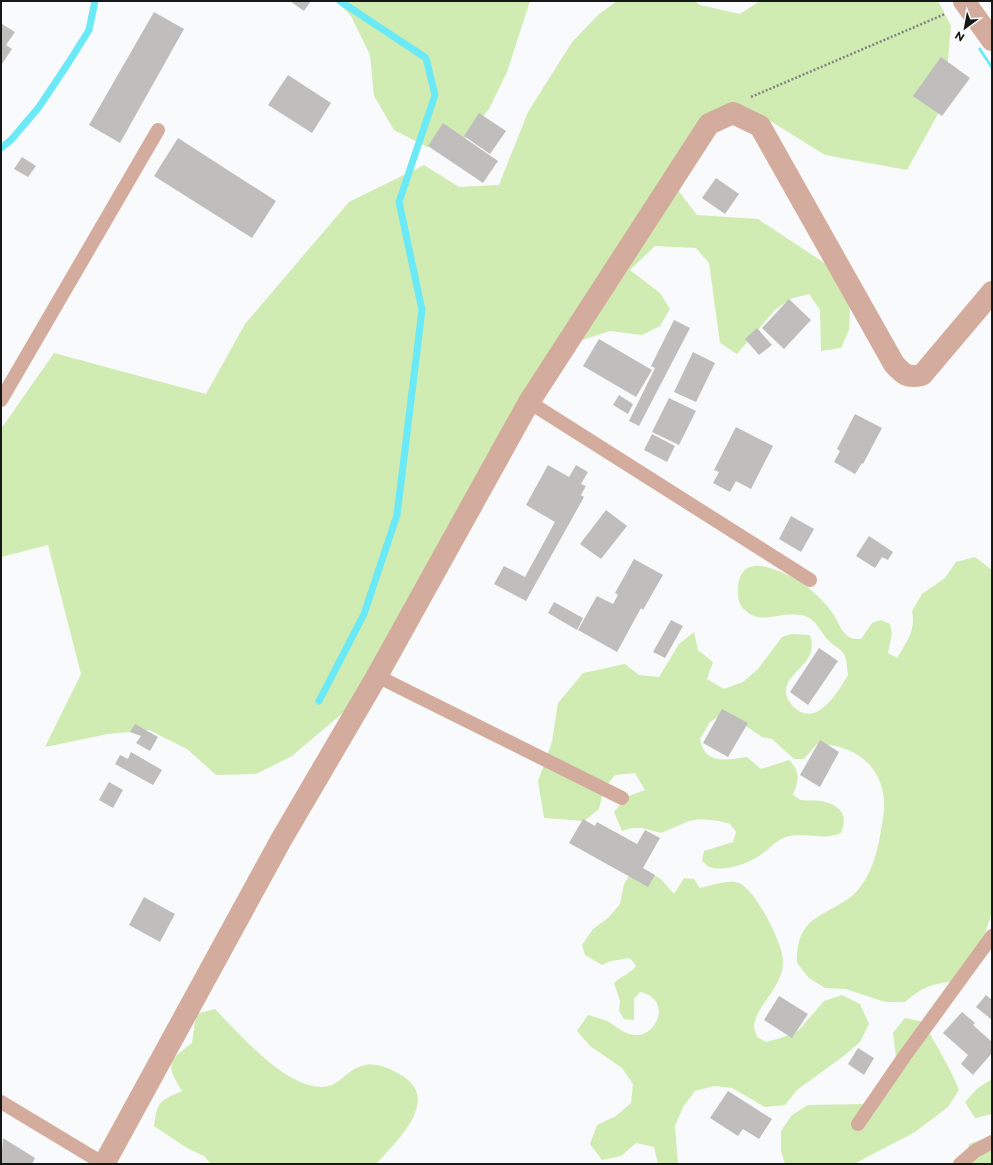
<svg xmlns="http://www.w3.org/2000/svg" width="993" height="1165" font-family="Montserrat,sans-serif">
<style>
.green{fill:#d0ecb3}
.water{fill:#6ae9f6}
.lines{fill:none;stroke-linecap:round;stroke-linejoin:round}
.stream{stroke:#6ae9f6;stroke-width:7}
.building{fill:#bfbebd}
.path{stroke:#828383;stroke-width:2.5;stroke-dasharray:2 2;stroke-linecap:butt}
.service{stroke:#d3ac9d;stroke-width:14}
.minor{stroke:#d3ac9d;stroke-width:22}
</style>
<rect width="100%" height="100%" fill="#f9fafb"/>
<g class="green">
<path d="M337,1H530L507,72L489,109L465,139L427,147L394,130L374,96L370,55L351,16Z"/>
<path d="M617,1H695L700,5L740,14L760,1H938L951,26L944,103L907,170L825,155L759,114L716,121L674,185L697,215L758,219L838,272L850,310L849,330L841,348L821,351L820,310L809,294L790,299L775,310L737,354L720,343L709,263L696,248L655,246L630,270L660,293L670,309L660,326L642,335L610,331L573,343L383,679L292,756L256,774L216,775L187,749L149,730L108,734L45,747L81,674L48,545L1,557V429L54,353L206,394L245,324L349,202L424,165L459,187L499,185L528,112L572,42L599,14Z"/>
<path d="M975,557L992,570V913L986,930L982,950L961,981C934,983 925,985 905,1002H885L846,989L825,988L809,978L797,963C797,949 798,936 807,926C819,912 845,905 857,891C871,875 876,856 880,836C882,824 885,812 884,800C881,763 851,744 817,744L804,759H794L772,739L762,737L737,720L718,717L710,722L700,739C705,765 726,760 747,757L761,769L789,760C801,772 799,780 793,795C795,796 798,799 801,800C807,801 814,800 820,801C840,804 849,815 841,833C822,841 808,832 790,836C777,838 770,849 759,856C748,864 722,872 709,867C707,866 704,862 702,861L704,851L733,842L736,832L730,824L719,821L700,819L689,821L661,833L642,828H632L622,831L614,812L626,797L645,790L635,773L615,775L604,789L599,809L584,821L544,818L538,781L552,742L558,703L583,673L625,664L639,675L659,677L679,644L694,632L698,650L713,662L707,679L724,689L743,682L758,669L782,637L791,634L810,635C820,666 784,670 786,694C787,699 792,706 796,709C818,727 839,690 848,675C847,669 847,659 844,654C841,649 834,646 830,642C819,632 817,617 800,615C780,611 761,626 745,610C739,605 738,599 738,591C738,551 775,568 796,579C810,587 825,602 834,615C839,623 841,632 849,637C852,639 857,639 861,639L872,623L881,620L890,624L892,634L888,653L897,658C907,641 916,630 912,611L922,594L945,578L956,562Z"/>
<path d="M643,869L661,879L674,894L684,878L694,879L700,888C711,886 728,879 739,883C755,889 784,945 783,962C783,987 757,1005 754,1025C754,1029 756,1033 757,1037L766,1042L781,1038L798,1031L824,1001L842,995L860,1004L869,1024L860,1042L845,1055L797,1090L785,1105L765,1107L732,1088L714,1086L695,1091L683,1107L675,1126L678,1164H658L654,1147L636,1143L621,1156L602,1160L590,1144L597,1125L616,1116L631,1103L633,1084L622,1068L590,1046L577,1031L588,1015C595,1017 603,1019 609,1022C617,1027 624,1034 634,1035C657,1038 673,999 640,992L634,999V1020L624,1019L619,1011L620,1001L614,983C621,976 630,974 636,966L630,958L611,961L602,965L585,955L582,945L593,929L608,918L620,904L624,884L633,870Z"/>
<path d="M215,1009C239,1034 276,1076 309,1085C340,1094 342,1069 366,1065C379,1063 390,1069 401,1075C443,1099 395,1143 376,1164H211L204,1156L187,1148L154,1126C158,1100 158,1102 182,1091C165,1064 168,1061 192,1043L196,1014Z"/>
<path d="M905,1018L924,1022C935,1045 950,1066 959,1090L948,1107L915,1132L854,1164H785L781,1151V1131L792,1115L808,1105L865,1104L898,1074L893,1033Z"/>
<path d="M992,1079V1114L975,1118L965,1102L978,1088Z"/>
<path d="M992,1136V1164H966L969,1144Z"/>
</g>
<path class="water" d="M980,47L992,65V70L978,49Z"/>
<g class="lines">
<g class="stream">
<path d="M1,148L11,140L39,107L69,62L89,30L95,1"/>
<path d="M319,701L364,614L397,515L422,310L399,202L435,95L426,58L340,1"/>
</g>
</g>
<g class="building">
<path d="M290,1H311L304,11Z"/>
<path d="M154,12L184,29L120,143L89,125Z"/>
<path d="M2,24L15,32L6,45L12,49L2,64Z"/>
<path d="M941,57L970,78L942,116L913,96Z"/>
<path d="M288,75L331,103L312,133L268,105Z"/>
<path d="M479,113L506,131L490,154L464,136Z"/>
<path d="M443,123L498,161L483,183L428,146Z"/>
<path d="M178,138L276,201L252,238L154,176Z"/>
<path d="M22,157L36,166L28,177L14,169Z"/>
<path d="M716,178L739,194L725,214L702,198Z"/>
<path d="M789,299L811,320L784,349L762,328Z"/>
<path d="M674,320L690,328L639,426L629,421L655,368L651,366Z"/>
<path d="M757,328L772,345L759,355L745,339Z"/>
<path d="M599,339L652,370L636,397L583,366Z"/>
<path d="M693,352L715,363L696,402L674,392Z"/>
<path d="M619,395L633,404L628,414L613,405Z"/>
<path d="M669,398L696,411L679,445L652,432Z"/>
<path d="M855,414L882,428L863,464L862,463L855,474L834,462L840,451L837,449Z"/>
<path d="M736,427L773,446L751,489L736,481L730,492L713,483L719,472L714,470Z"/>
<path d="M652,434L675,446L667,462L644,450Z"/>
<path d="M548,465L569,477L576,465L588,472L581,484L586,486L581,495L584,497L526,601L494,584L504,566L525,577L555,522L526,505Z"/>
<path d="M606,510L627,526L601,559L580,544Z"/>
<path d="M791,516L814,529L801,552L779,539Z"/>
<path d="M869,536L893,552L888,560L882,557L875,568L856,556Z"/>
<path d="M634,559L663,575L643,610L641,608L617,652L578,630L597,596L613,604L618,595L615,593Z"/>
<path d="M554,602L583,618L577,630L548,613Z"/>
<path d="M671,620L683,626L665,658L653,652Z"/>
<path d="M819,648L838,661L808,705L790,692Z"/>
<path d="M722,709L748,723L728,757L703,743Z"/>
<path d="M135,724L158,737L150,751L136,743L141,736L130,732Z"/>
<path d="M820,740L839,752L820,787L800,775Z"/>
<path d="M131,752L162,770L153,785L115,764L120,755L128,759Z"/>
<path d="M109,782L123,790L113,808L99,800Z"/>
<path d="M583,819L595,826L597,822L637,844L645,830L660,838L643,868L655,875L648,887L569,843Z"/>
<path d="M144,897L175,914L160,942L129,925Z"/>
<path d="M986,995L992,1000V1020L976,1007Z"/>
<path d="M779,996L808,1014L792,1038L764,1020Z"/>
<path d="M962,1012L975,1023L973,1025L992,1042V1053L973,1075L961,1064L968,1055L943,1033Z"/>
<path d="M858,1048L874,1058L864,1075L848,1064Z"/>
<path d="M728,1091L772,1119L759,1139L743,1129L738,1136L710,1118Z"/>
<path d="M3,1138L35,1158L32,1164H1Z"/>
</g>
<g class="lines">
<path class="path" d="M751,97L945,14"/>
<g class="service">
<path d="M1,400L158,130"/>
<path d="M529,402L810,580"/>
<path d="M377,676L622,798"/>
<path d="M1,1102L104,1164"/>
<path d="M858,1124L904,1057L992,936"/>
<path d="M960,1164L975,1151L992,1142"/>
</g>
<g class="minor">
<path d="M964,1L992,40"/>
<path d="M104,1164L281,840L377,676L529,402L709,124L733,113L760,126L894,364C904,375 907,378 922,375L992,292"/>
</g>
</g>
<rect width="993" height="1165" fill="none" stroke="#161717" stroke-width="4"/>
<g transform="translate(965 28) rotate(212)" stroke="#ffffff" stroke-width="3" paint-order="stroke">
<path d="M0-3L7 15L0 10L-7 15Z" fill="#161717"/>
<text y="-6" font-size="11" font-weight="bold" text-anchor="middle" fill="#161717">N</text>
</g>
</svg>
